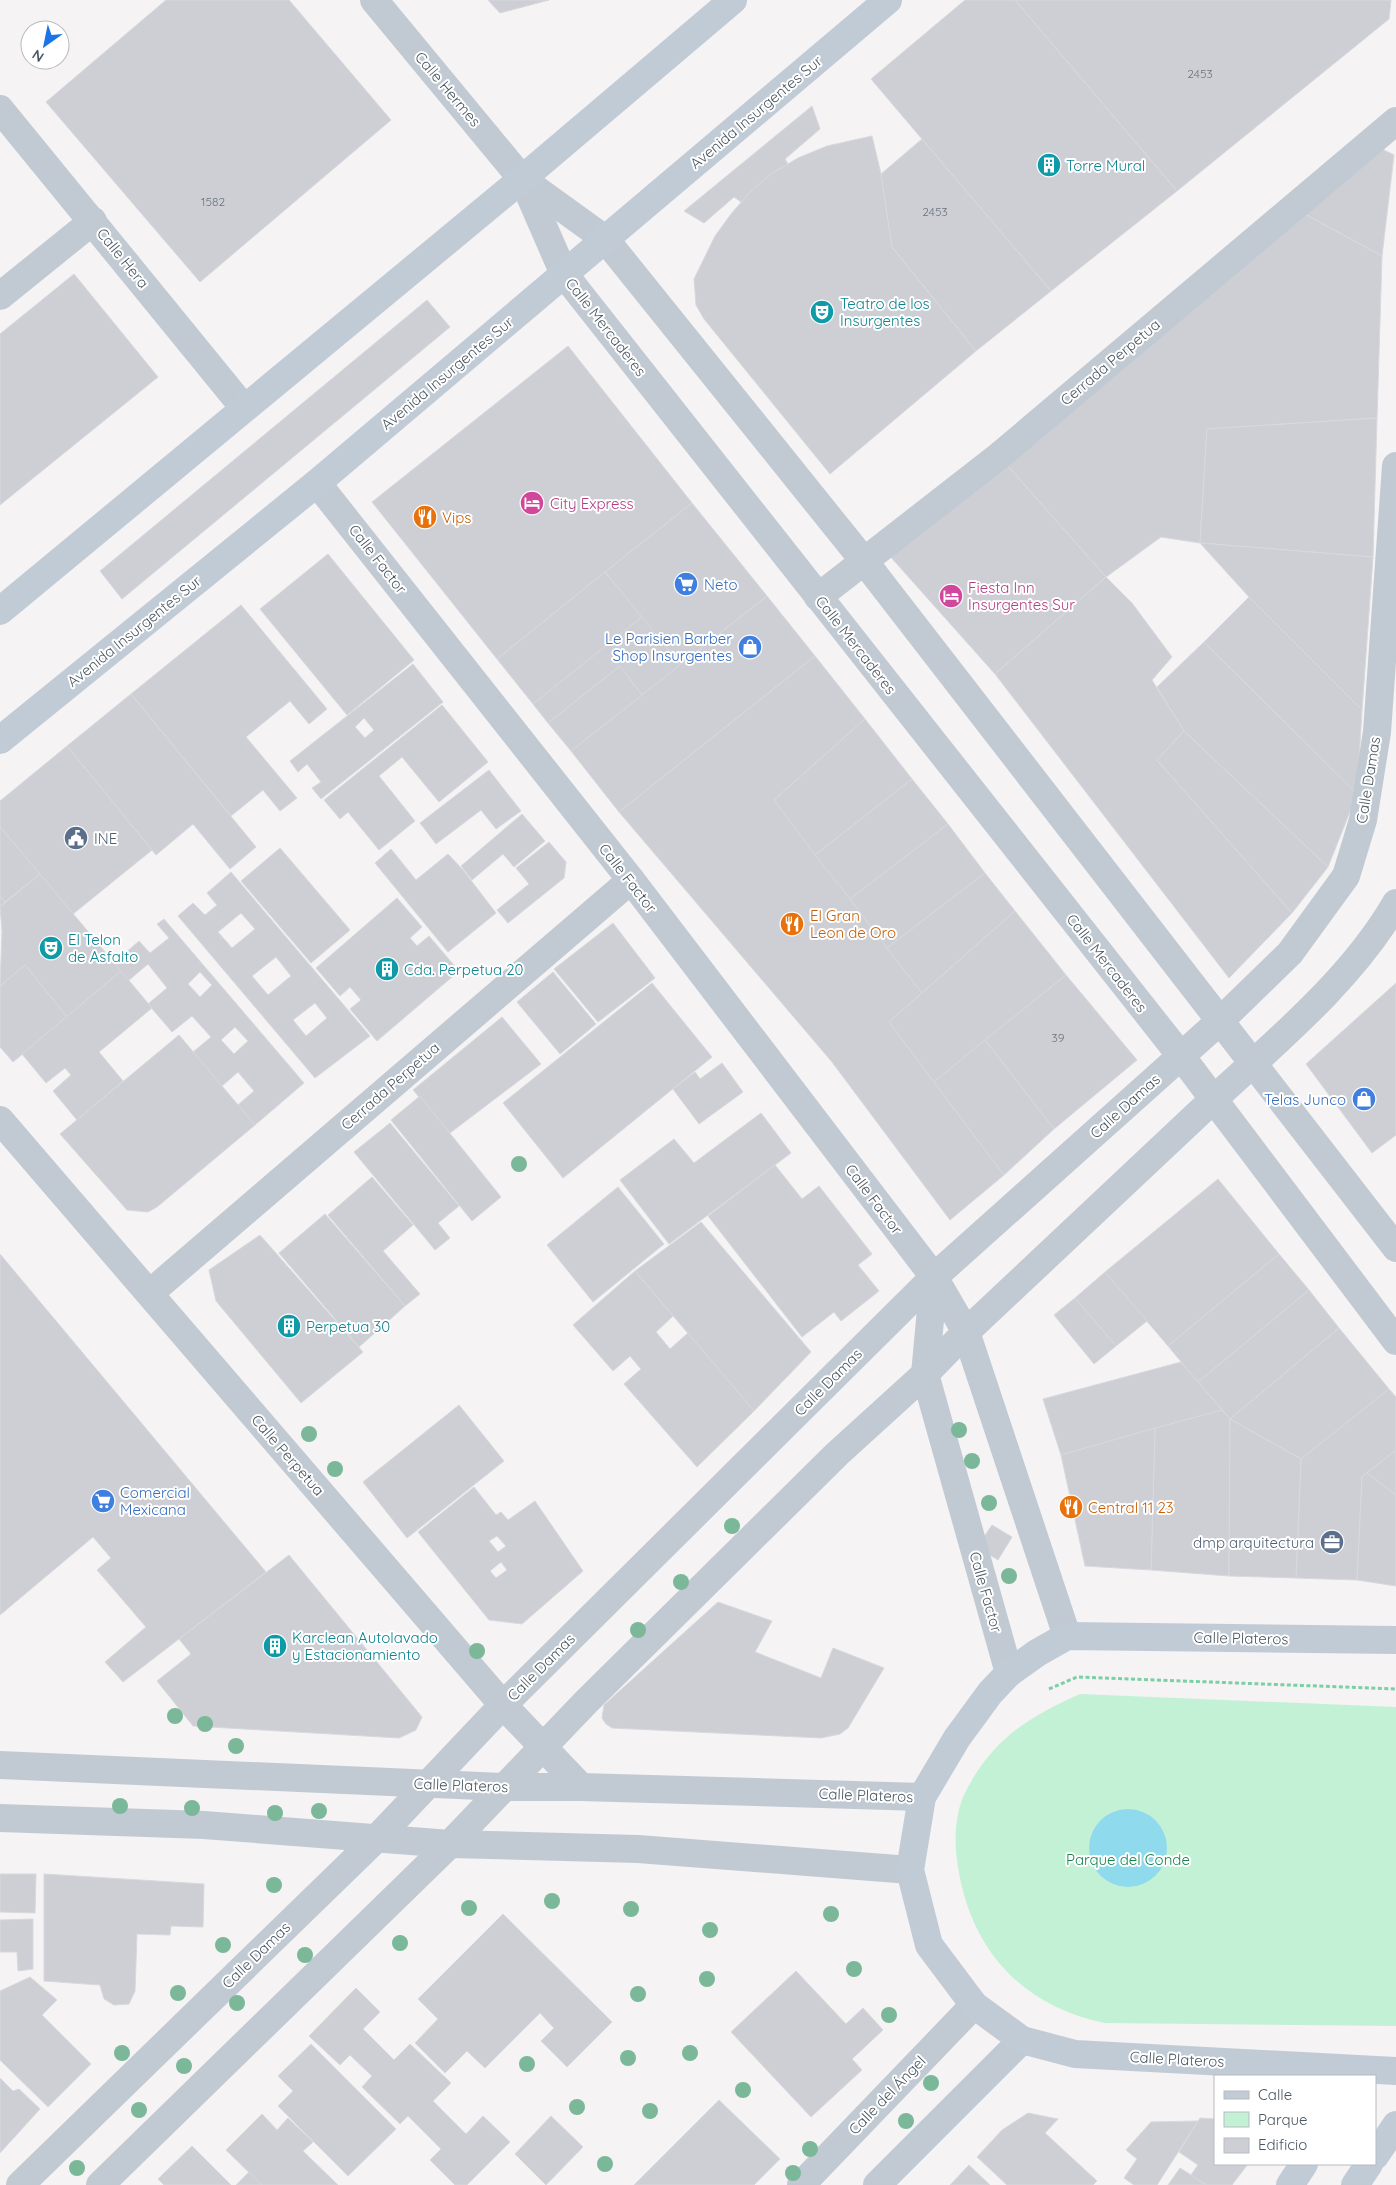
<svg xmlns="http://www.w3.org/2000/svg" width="1396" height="2185" font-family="Quicksand,sans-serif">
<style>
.green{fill:#c3f1d5}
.water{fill:#90daee}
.building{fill:#cdcfd5;stroke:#d7d9de;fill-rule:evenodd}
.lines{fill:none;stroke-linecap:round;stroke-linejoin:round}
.path{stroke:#7ad0a6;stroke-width:3;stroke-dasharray:4 2.5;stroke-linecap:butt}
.street{stroke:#c1cad2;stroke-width:28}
.secondary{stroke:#c1cbd6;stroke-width:28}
.tree{fill:#7bb799}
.labels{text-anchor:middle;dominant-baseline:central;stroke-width:4;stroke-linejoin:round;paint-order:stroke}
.number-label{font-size:12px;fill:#6b747e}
.street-label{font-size:15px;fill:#4a5661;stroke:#fff}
.culture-label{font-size:15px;fill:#0d838f;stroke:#fff;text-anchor:start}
.hotel-label{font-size:15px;fill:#b23c85;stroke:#fff;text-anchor:start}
.food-label{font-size:15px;fill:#c56008;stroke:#fff;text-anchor:start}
.shop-label{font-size:15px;fill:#366cbe;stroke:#fff;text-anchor:start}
.service-label{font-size:15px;fill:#4e5e75;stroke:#fff;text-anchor:start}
.park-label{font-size:15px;fill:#17864f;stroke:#fff}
</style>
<rect width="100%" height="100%" fill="#f5f3f3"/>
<path class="green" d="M1080,1694L1396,1707V2026L1105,2023C1022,2006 971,1950 958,1867C954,1842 954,1812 967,1789C994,1738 1029,1717 1080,1694Z"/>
<circle class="water" cx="1128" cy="1848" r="39"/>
<g class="building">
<path d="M166,0H289L391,120L200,282L46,102Z"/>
<path d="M488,0H549L500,13Z"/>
<path d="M965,0H1015L1177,191L1051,291L871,79Z"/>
<path d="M1015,0H1391L1389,19L1177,191Z"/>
<path d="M812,106L820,129L785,159L788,164L771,174L741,202L734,197L704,223L684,211Z"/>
<path d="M872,136L881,174L892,247L976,351L830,474L704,319L696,305L694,279L715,236L731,214L750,192L771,174L798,158L827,146Z"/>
<path d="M922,139L1051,291L976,351L892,247L881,174Z"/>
<path d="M1376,146L1394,155L1382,256L1297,210Z"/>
<path d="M1297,210L1382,256L1377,418L1207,429L1200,543L1161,537L1106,577L999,456Z"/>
<path d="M74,274L158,377L0,505V334Z"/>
<path d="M427,300L450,327L122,599L100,571Z"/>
<path d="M568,346L692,503L497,659L372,502Z"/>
<path d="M1377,418L1373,557L1200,543L1207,429Z"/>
<path d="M999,456L1106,577L995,674L888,554Z"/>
<path d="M692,503L767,596L680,665L605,572Z"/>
<path d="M1200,543L1373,557L1362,710L1249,597Z"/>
<path d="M328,554L414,660L347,715L260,609Z"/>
<path d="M605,572L642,617L533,704L497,659Z"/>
<path d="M1106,577L1132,603L1172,657L1152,680L1184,731L1157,760L1292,913L1229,978L995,674Z"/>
<path d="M767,596L815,656L619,812L571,751Z"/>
<path d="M1249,597L1362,710L1357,794L1204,642Z"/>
<path d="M241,605L327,709L309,724L290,701L246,737L297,798L280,811L263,790L231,816L131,694Z"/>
<path d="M642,617L680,665L642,695L620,666L548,723L533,704Z"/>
<path d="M1204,642L1357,794L1328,867L1184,731L1157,687Z"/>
<path d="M815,656L865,719L774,800L922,993L889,1022L1004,1175L950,1220L832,1062L619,812Z"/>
<path d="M413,664L443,702L321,799L312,788L321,782L307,764L298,772L290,761ZM364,718L374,730L365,738L355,727Z"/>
<path d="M620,666L642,695L571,751L548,723Z"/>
<path d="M131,694L256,847L230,869L193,824L156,855L67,746Z"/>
<path d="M442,705L488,762L439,802L402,757L379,776L415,821L379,850L348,812L340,819L324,800Z"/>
<path d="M865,719L912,779L815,855L774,800Z"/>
<path d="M1184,731L1328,867L1292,913L1157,760Z"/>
<path d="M67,746L152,850L73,914L0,827V801Z"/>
<path d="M489,770L521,811L496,829L481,810L436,844L420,823Z"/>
<path d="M912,779L948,824L850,899L815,855Z"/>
<path d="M522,814L545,841L514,867L503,854L472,880L461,866Z"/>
<path d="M948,824L985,873L887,948L850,899Z"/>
<path d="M0,827L40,874L5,902L0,896Z"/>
<path d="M549,842L566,862L564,878L508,923L497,910L529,884L516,868Z"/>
<path d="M280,848L350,930L311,963L241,881Z"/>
<path d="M391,849L416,880L448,854L463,870L496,913L448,952L375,863Z"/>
<path d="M231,872L370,1036L315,1078L178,916L193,903L205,915L217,905L207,893ZM241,913L255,929L232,948L218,932ZM276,957L291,976L268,995L252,976ZM315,1003L327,1018L306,1036L293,1020Z"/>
<path d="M985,873L1015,911L922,993L887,948Z"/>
<path d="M40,874L121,971L67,1017L25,965L0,986L2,931L0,907Z"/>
<path d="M0,896L5,902L0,907Z"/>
<path d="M397,898L422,927L410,938L417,946L429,936L459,971L377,1041L350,1009L361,1000L350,987L340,996L316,968Z"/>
<path d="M1015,911L1066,975L934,1082L889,1022Z"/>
<path d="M164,919L304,1083L255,1125L238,1105L254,1091L238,1072L222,1086L193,1052L211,1037L192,1016L172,1032L148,1004L167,988L148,964L128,981L114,963L139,941L150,953L169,938L157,924ZM200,972L212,985L200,997L188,984ZM235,1027L248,1041L234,1054L221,1040Z"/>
<path d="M613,923L655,978L598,1022L554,969Z"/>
<path d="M25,965L67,1017L13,1062L0,1047V986Z"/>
<path d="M121,971L152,1008L99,1052L123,1081L77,1120L53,1091L71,1075L65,1068L46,1083L22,1054Z"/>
<path d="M553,972L596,1024L560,1054L517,1002Z"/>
<path d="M1066,975L1137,1060L1054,1129L985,1040Z"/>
<path d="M652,983L712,1057L563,1178L503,1103Z"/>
<path d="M1396,983V1135L1372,1153L1306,1064Z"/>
<path d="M502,1017L541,1064L450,1133L413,1090Z"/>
<path d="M179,1035L255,1125L157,1207L148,1212L127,1210L60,1134Z"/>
<path d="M985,1040L1054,1129L1004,1175L934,1082Z"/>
<path d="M722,1063L743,1092L699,1124L673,1089L695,1072L700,1079Z"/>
<path d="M420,1096L501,1197L472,1221L391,1120Z"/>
<path d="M761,1113L791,1153L669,1244L620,1180L674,1139L694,1163Z"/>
<path d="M390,1123L459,1206L438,1223L450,1238L435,1250L354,1152Z"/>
<path d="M775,1165L802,1199L819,1186L872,1254L858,1265L879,1291L841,1321L834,1312L802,1337L708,1216Z"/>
<path d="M372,1177L413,1225L383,1251L420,1294L405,1306L328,1215Z"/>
<path d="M1218,1179L1279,1254L1168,1346L1105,1272Z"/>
<path d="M618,1187L664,1244L593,1302L547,1245Z"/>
<path d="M325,1214L405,1306L359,1347L279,1253Z"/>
<path d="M701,1222L811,1352L754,1411L635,1271Z"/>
<path d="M260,1235L363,1352L301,1403L216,1301L209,1270Z"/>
<path d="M0,1254L266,1572L123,1682L105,1662L146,1627L97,1570L111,1558L93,1537L0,1615Z"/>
<path d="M1279,1254L1309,1290L1198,1382L1168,1346Z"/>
<path d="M635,1271L673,1316L656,1332L670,1349L688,1333L754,1411L697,1467L624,1384L641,1369L630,1356L613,1371L573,1325Z"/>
<path d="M1105,1272L1147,1321L1116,1346L1075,1298Z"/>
<path d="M1309,1290L1339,1328L1230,1419L1198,1382Z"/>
<path d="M1075,1298L1116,1346L1094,1364L1054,1315Z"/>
<path d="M1339,1328L1389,1389L1301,1459L1230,1419Z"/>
<path d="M1181,1362L1222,1410L1061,1455L1043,1399Z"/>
<path d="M1389,1389L1396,1397V1450L1362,1477L1357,1580L1296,1578L1301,1459Z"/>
<path d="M459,1405L504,1461L407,1538L363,1482Z"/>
<path d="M1222,1410L1230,1419L1229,1576L1151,1570L1155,1428Z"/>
<path d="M1230,1419L1301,1459L1296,1578L1229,1576Z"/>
<path d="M1155,1428L1151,1570L1085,1566L1061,1455Z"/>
<path d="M1396,1450V1495L1367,1473Z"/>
<path d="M1367,1473L1396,1495V1586L1357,1580L1362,1477Z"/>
<path d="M474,1487L496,1515L501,1512L508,1520L535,1501L583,1571L522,1624L489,1620L418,1532ZM497,1536L506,1546L498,1552L489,1541ZM501,1562L507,1570L496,1578L490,1571Z"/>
<path d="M992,1525L1012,1537L998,1560L977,1547Z"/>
<path d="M289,1555L422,1717L416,1730L399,1738L193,1726L157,1681L191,1654L179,1639Z"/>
<path d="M718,1602L772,1621L755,1652L821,1678L833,1648L884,1668L848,1728L840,1734L821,1738L612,1728L606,1724L602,1718L604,1705Z"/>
<path d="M0,1874H36L35,1913L0,1912Z"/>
<path d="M44,1874L204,1884L203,1927L171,1926L170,1935L137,1934L135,1991L129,2004L114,2005L104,1999L100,1985L44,1981Z"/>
<path d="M503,1914L612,2022L567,2067L541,2041L554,2028L540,2013L485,2068L467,2051L445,2073L415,2043L438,2019L418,1999Z"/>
<path d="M33,1919V1969L18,1971L17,1952H0V1920Z"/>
<path d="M796,1971L846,2024L863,2008L883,2030L852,2059L862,2070L811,2117L731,2032Z"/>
<path d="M30,1977L57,2000L42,2015L91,2064L48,2107L0,2060V1991Z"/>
<path d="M356,1988L380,2012L363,2029L394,2060L410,2044L451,2083L433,2101L466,2134L483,2116L510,2142L467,2185H455L430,2160L441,2149L408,2116L400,2124L362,2087L372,2076L350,2055L340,2065L309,2036Z"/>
<path d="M311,2044L396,2129L348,2176L278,2106L293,2091L278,2076Z"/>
<path d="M0,2078L13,2091L19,2089L40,2109L0,2153Z"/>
<path d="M719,2100L780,2159L754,2185H634Z"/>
<path d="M1028,2113L1058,2119L1045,2133L1097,2181L1093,2185H1007L977,2157L1002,2130Z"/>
<path d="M262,2114L277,2130L288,2118L313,2142L303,2151L338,2185H262L226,2150Z"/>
<path d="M551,2116L583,2147L546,2185L515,2154Z"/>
<path d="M1200,2118L1215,2119V2164H1248L1232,2185H1206L1191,2175L1198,2165L1179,2152Z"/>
<path d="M1198,2121L1157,2185H1134L1124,2178L1137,2159L1126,2150L1151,2122Z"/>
<path d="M192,2146L231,2185H164L158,2179Z"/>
<path d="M969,2165L990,2185H950Z"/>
<path d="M1180,2168L1191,2175L1206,2185H1168Z"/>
<path d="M249,2172L262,2185H236Z"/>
</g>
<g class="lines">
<path class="path" d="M1049,1689L1077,1677L1396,1689"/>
<g class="street">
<path d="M374,0L522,179L605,239L864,561L1396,1248"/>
<path d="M0,109L244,408"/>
<path d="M523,180L564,274L1181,1056L1396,1341"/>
<path d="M0,296L93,221"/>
<path d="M317,483L631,880L934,1277L966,1332L1067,1636"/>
<path d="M818,597L999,456L1396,121"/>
<path d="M0,1120L503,1705L581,1787"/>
<path d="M934,1277L925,1374L1009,1673"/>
<path d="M150,1293L631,880"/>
<path d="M0,1765L503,1787H581L922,1797"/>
<path d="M0,1818L204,1825L450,1844L638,1849L910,1870"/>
<path d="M20,2185L377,1838L503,1705L934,1277L1220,1021L1290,953L1346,876L1363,820L1377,732L1396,466"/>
<path d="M100,2185L450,1844L586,1702L837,1454L925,1374L966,1332C1049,1254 1131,1176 1214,1099C1277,1041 1353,978 1396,903"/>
<path d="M801,2185L974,2005"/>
<path d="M877,2185L1022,2040"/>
</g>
<g class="secondary">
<path d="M0,611L522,179L733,0"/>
<path d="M0,740L317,483L888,0"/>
<path d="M1396,1640L1067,1636L1037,1653L1009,1673L990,1693L957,1738L922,1797L910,1870L929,1945L974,2005L1022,2040L1075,2054L1396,2071"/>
<path d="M1375,2156L1396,2125"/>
<path d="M1290,2185L1304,2164"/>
<path d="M1355,2185L1369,2164"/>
</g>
</g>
<g class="tree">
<circle cx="519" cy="1164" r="8"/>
<circle cx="959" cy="1430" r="8"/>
<circle cx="309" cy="1434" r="8"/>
<circle cx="972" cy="1461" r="8"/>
<circle cx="335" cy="1469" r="8"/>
<circle cx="989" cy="1503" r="8"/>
<circle cx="732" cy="1526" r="8"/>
<circle cx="1009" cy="1576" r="8"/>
<circle cx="681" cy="1582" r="8"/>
<circle cx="638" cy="1630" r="8"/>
<circle cx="477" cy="1651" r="8"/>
<circle cx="175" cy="1716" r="8"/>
<circle cx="205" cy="1724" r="8"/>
<circle cx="236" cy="1746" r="8"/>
<circle cx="120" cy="1806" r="8"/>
<circle cx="192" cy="1808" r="8"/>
<circle cx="319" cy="1811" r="8"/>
<circle cx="275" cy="1813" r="8"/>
<circle cx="274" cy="1885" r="8"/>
<circle cx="552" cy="1901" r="8"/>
<circle cx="469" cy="1908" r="8"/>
<circle cx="631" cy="1909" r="8"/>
<circle cx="831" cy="1914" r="8"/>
<circle cx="710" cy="1930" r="8"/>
<circle cx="400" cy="1943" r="8"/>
<circle cx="223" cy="1945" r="8"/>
<circle cx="305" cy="1955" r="8"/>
<circle cx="854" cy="1969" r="8"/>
<circle cx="707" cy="1979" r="8"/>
<circle cx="178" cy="1993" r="8"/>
<circle cx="638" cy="1994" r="8"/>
<circle cx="237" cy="2003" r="8"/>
<circle cx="889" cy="2015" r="8"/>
<circle cx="122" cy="2053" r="8"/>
<circle cx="690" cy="2053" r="8"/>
<circle cx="628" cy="2058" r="8"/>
<circle cx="527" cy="2064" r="8"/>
<circle cx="184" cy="2066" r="8"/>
<circle cx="931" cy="2083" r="8"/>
<circle cx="743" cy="2090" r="8"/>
<circle cx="577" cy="2107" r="8"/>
<circle cx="139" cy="2110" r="8"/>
<circle cx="650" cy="2111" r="8"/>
<circle cx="906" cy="2121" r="8"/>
<circle cx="810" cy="2149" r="8"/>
<circle cx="605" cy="2164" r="8"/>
<circle cx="77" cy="2168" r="8"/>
<circle cx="793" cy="2173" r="8"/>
</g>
<defs>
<g id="building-disc" transform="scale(1.25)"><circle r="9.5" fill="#0f9aa8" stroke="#fff"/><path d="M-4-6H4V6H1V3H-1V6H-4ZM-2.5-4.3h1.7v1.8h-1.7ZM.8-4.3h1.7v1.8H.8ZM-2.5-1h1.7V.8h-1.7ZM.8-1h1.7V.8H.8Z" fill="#fff"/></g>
<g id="theatre-disc" transform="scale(1.25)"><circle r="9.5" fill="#0f9aa8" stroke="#fff"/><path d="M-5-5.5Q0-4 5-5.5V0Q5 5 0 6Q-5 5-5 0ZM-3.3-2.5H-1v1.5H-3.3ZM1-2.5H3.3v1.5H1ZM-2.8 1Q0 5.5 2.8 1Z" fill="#fff"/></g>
<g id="hotel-disc" transform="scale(1.25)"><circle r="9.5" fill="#d1479c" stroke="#fff"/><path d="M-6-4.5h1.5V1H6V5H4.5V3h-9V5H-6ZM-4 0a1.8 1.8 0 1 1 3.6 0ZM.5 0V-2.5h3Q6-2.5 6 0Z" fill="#fff"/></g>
<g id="restaurant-disc" transform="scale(1.25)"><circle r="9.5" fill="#e8710a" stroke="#fff"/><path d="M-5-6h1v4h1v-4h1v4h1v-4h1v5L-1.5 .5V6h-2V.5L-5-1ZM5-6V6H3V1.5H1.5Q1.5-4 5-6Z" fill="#fff"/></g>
<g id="supermarket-disc" transform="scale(1.25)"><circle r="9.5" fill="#3f7fe0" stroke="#fff"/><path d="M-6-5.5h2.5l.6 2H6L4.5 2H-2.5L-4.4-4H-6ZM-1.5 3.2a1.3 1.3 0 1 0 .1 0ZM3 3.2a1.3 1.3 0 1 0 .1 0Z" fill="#fff"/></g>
<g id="shop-disc" transform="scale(1.25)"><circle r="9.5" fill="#3f7fe0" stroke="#fff"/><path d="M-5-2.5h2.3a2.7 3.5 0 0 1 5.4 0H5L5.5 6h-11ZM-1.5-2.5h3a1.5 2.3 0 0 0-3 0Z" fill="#fff"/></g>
<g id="civic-disc" transform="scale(1.25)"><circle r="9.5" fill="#5c6f8a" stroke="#fff"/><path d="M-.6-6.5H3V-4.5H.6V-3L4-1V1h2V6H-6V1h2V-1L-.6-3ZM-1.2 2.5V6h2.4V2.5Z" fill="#fff"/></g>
<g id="office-disc" transform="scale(1.25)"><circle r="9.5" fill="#5c6f8a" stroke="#fff"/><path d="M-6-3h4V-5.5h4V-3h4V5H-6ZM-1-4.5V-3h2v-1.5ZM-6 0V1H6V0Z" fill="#fff"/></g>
</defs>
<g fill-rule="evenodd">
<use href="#building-disc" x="1049" y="165"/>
<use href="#theatre-disc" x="822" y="312"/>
<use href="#hotel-disc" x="532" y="503"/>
<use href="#restaurant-disc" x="425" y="517"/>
<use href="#supermarket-disc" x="686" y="584"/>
<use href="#hotel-disc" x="951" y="596"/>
<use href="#shop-disc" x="750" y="647"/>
<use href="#civic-disc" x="76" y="838"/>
<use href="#restaurant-disc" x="792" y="924"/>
<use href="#theatre-disc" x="51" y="948"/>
<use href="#building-disc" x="387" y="969"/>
<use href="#shop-disc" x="1364" y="1099"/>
<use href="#building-disc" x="289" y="1326"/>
<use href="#supermarket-disc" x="103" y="1501"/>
<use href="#restaurant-disc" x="1071" y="1507"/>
<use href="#office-disc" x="1332" y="1542"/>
<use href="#building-disc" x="275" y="1646"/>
</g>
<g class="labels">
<g class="number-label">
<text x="1200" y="73">2453</text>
<text x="213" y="201">1582</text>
<text x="935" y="211">2453</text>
<text x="1058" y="1037">39</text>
</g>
<g class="street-label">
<text transform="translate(448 89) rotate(50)">Calle Hermes</text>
<text transform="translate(756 112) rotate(-40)">Avenida Insurgentes Sur</text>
<text transform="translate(123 258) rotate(51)">Calle Hera</text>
<text transform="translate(606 327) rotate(52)">Calle Mercaderes</text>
<text transform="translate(1110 362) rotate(-40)">Cerrada Perpetua</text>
<text transform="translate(447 373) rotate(-40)">Avenida Insurgentes Sur</text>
<text transform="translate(378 559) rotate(52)">Calle Factor</text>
<text transform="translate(134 631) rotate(-39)">Avenida Insurgentes Sur</text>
<text transform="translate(856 645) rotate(52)">Calle Mercaderes</text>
<text transform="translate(1368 780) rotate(-81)">Calle Damas</text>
<text transform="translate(628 878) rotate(52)">Calle Factor</text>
<text transform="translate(1107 963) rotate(52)">Calle Mercaderes</text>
<text transform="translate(390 1086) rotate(-41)">Cerrada Perpetua</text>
<text transform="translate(1125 1106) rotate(-42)">Calle Damas</text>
<text transform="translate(874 1199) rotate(53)">Calle Factor</text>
<text transform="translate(828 1382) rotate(-45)">Calle Damas</text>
<text transform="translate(288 1455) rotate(49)">Calle Perpetua</text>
<text transform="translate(986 1592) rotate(74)">Calle Factor</text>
<text transform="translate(1241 1638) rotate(1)">Calle Plateros</text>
<text transform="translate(541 1667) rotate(-45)">Calle Damas</text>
<text transform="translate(461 1785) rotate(2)">Calle Plateros</text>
<text transform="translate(866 1795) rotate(2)">Calle Plateros</text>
<text transform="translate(256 1955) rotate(-44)">Calle Damas</text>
<text transform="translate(1177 2059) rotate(3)">Calle Plateros</text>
<text transform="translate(887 2095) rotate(-46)">Calle del Ángel</text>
</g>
<g class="culture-label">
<text x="1066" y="165">Torre Mural</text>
<text x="840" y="303">Teatro de los<tspan x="840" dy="17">Insurgentes</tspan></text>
<text x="68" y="939">El Telon<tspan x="68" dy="17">de Asfalto</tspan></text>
<text x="404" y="969">Cda. Perpetua 20</text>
<text x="306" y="1326">Perpetua 30</text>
<text x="292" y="1637">Karclean Autolavado<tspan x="292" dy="17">y Estacionamiento</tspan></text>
</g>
<g class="hotel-label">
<text x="550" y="503">City Express</text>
<text x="968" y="587">Fiesta Inn<tspan x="968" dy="17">Insurgentes Sur</tspan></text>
</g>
<g class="food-label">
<text x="442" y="517">Vips</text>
<text x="810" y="915">El Gran<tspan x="810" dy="17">Leon de Oro</tspan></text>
<text x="1088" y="1507">Central 11 23</text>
</g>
<g class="shop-label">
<text x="704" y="584">Neto</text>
<text x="732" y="638" text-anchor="end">Le Parisien Barber<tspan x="732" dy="17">Shop Insurgentes</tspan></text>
<text x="1346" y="1099" text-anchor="end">Telas Junco</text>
<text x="120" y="1492">Comercial<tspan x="120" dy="17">Mexicana</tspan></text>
</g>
<g class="service-label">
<text x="94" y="838">INE</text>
<text x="1314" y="1542" text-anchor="end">dmp arquitectura</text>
</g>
<g class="park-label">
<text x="1128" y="1859">Parque del Conde</text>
</g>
</g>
<rect x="1214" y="2075" width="162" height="90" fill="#ffffff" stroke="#b7bbc0"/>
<rect x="1224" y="2091" width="25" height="8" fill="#c1cbd6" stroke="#b7bbc0"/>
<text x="1258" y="2100" font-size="15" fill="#4a5661">Calle</text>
<rect x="1224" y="2112" width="25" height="15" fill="#c3f1d5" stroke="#b7bbc0"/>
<text x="1258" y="2125" font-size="15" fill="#4a5661">Parque</text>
<rect x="1224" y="2138" width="25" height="15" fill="#cdcfd5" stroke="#b7bbc0"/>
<text x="1258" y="2150" font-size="15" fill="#4a5661">Edificio</text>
<g transform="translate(45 45) rotate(213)"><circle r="24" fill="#ffffff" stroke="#b7bbc0"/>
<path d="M0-4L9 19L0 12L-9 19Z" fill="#1a73e8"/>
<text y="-8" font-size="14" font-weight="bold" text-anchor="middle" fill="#4a5661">N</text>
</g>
</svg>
